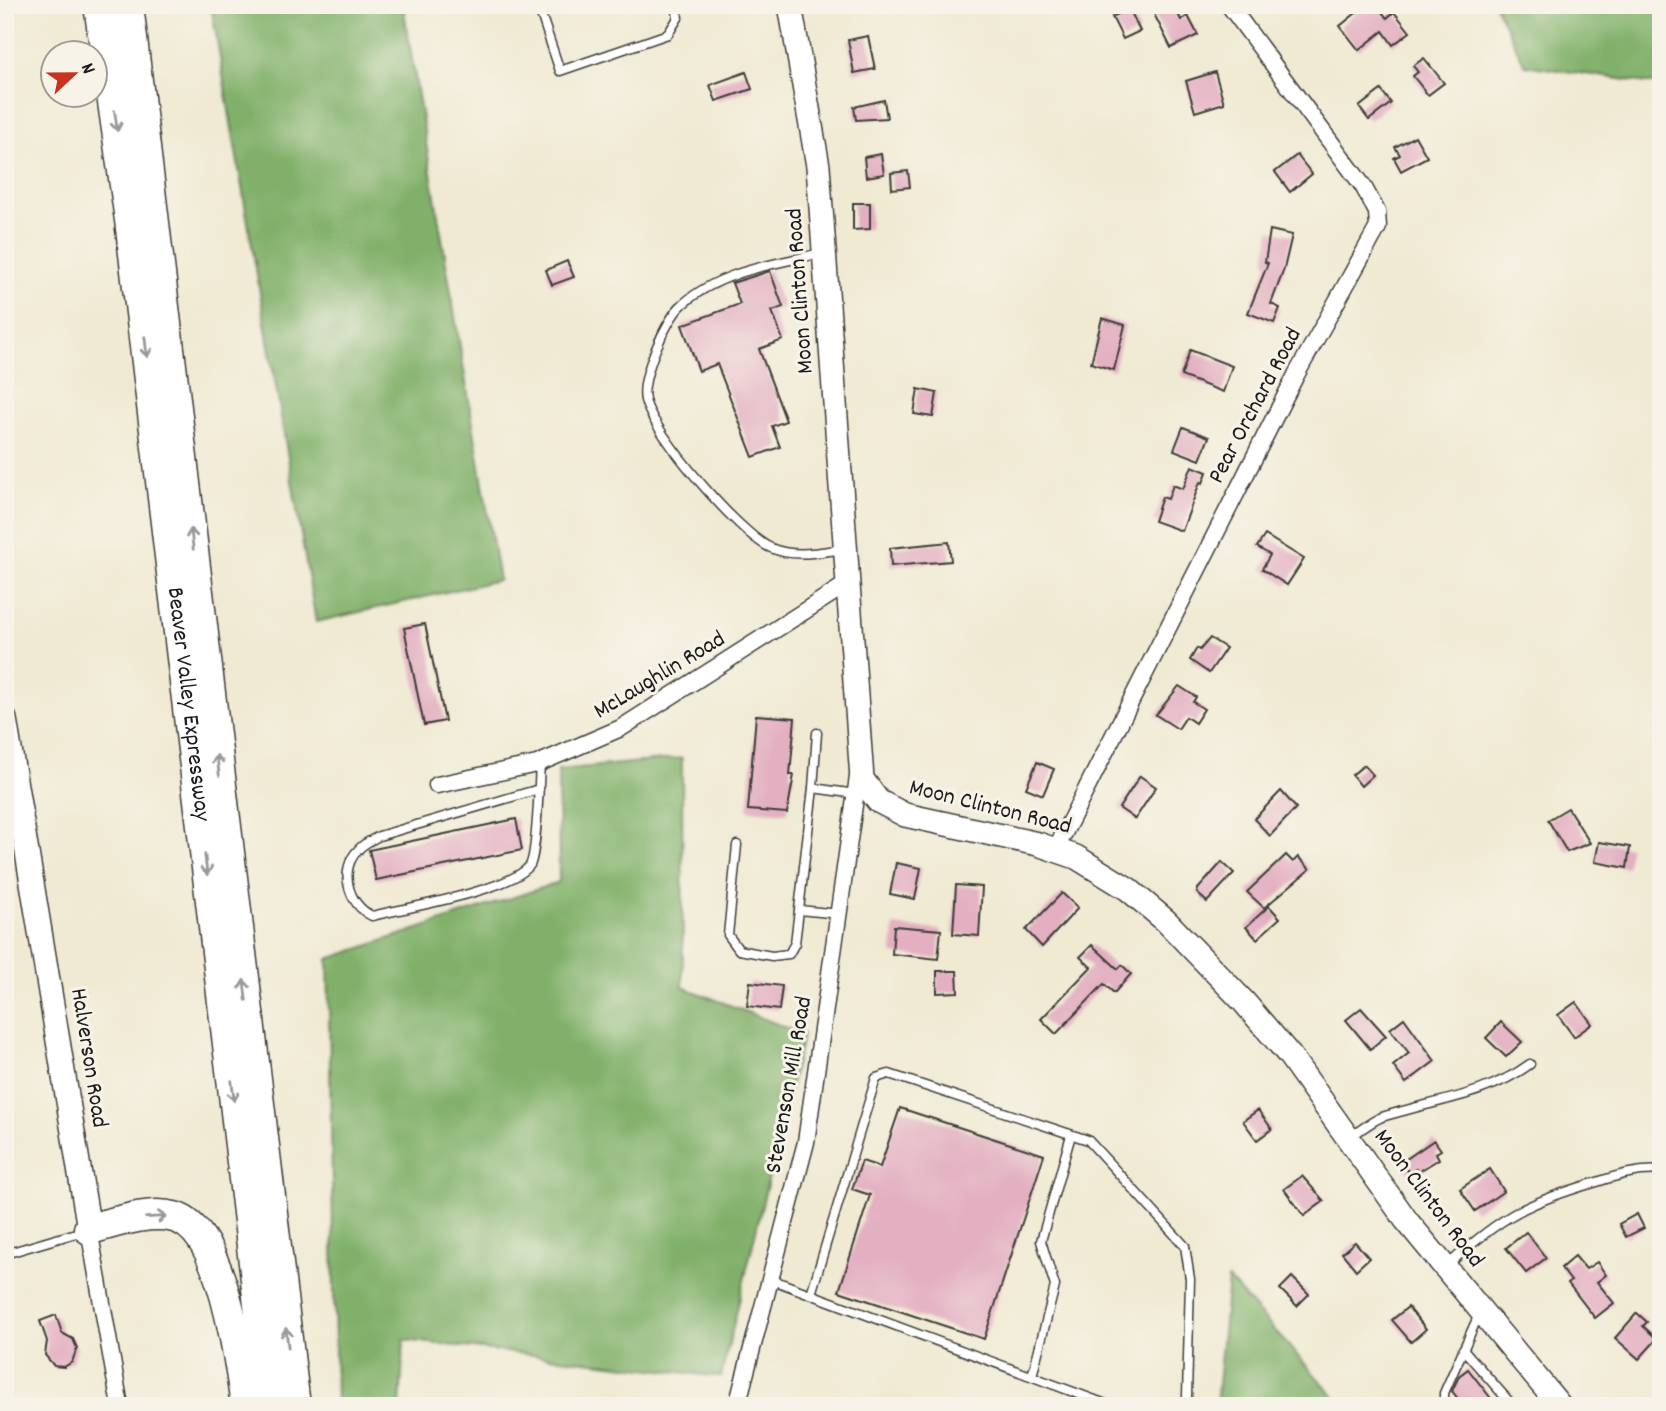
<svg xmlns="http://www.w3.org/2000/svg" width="1666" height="1411" font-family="Dekko,sans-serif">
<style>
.forest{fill:#80b069;stroke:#4e6642;stroke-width:2}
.building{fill:#e3afc1}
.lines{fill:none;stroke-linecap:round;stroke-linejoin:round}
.lane-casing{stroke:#3c3b37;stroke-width:11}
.street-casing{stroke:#3c3b37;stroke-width:19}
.secondary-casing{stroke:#3c3b37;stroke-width:26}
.highway-casing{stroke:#3c3b37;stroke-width:33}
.lane{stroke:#fff;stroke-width:8}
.street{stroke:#fff;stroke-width:16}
.secondary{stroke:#fff;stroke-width:23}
.highway{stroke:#fff;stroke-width:30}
.oneway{stroke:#999}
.labels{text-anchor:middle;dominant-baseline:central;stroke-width:6;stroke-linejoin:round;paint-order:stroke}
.street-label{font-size:24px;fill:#1c1c1c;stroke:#f7f3e8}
</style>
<rect width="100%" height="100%" fill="#f7f3e8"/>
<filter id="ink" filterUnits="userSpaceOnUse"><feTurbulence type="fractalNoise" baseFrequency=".0143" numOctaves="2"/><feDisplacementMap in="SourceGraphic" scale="14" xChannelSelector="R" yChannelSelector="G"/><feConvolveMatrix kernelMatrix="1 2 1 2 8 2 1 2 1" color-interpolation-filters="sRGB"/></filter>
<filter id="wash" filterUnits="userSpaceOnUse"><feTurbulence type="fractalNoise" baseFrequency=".00686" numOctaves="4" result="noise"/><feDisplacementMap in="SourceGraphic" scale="28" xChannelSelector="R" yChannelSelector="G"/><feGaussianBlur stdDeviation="1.57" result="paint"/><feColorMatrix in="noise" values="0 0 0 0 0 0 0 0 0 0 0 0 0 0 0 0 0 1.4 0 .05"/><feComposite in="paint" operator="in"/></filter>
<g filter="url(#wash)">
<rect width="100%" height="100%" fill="#f0ead3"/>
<g class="forest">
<path d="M211,5H403L499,580L316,622Z"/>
<path d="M1495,5H1661V85L1525,65Z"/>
<path d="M682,758L683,987L803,1034L721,1377L404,1340L400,1406H336L328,959L559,882L558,770Z"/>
<path d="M1228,1279L1343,1406H1216Z"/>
</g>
<g id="blocks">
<g class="building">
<path d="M1174,5L1181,20L1188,16L1198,35L1171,48L1154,14Z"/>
<path d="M1366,5H1376L1387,18L1394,12L1410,32L1393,45L1383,31L1359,50L1340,26Z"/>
<path d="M1129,8L1140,31L1123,39L1112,17Z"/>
<path d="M868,36L875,69L854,73L848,40Z"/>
<path d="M1424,58L1444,83L1428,95L1413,76L1418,72L1413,66Z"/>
<path d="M746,72L752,89L716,101L710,85Z"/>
<path d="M1215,72L1224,103L1195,112L1186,81Z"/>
<path d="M1381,90L1391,103L1369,120L1359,107Z"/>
<path d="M884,100L887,118L856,120L854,107Z"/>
<path d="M1415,136L1427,157L1401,171L1394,158L1400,155L1395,147Z"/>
<path d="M881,154L884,174L866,177L864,157Z"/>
<path d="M1297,155L1312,174L1290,192L1275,172Z"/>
<path d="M908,171L910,187L892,189L891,173Z"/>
<path d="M853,203H870V229L853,230Z"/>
<path d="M1270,230L1292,235L1284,269L1271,304L1280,308L1274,323L1248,313L1268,263L1265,262Z"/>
<path d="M567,261L574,277L552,285L546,270Z"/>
<path d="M770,271L783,307L772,311L783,340L759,349L786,421L772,426L780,447L753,457L717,364L699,371L682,325L740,304L732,283Z"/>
<path d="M1102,318L1125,325L1114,370L1091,363Z"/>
<path d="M1190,350L1232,366L1223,392L1181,376Z"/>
<path d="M918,389L937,393L933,417L914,414Z"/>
<path d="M1183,427L1209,437L1200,460L1174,450Z"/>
<path d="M1192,466L1207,472L1203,483L1200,482L1182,531L1154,521L1162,497L1168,499L1173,485L1183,489Z"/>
<path d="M1265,535L1304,559L1287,585L1262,569L1270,555L1257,547Z"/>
<path d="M949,542L951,561L891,566L890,548Z"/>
<path d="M425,624L445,721L424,725L404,628Z"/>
<path d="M1210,638L1226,648L1209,673L1190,660L1197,648L1200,650Z"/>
<path d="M1179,686L1196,697L1193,702L1204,709L1195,723L1186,717L1178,729L1156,715Z"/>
<path d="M756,715L795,718L790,775H794L787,813L748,810Z"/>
<path d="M1037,762L1054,769L1043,795L1026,788Z"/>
<path d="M1364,765L1373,775L1361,786L1352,775Z"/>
<path d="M1140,776L1156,787L1135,819L1119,808Z"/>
<path d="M1281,791L1296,808L1270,836L1254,819Z"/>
<path d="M1568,808L1590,843L1567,852L1548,820Z"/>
<path d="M516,819L522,850L376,880L369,850Z"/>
<path d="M1599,842L1630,847L1627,868L1595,862Z"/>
<path d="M1286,855L1293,862L1298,857L1310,869L1264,908L1247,892Z"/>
<path d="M1222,862L1234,873L1207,902L1197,893L1198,889Z"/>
<path d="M896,863L921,868L915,899L890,894Z"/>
<path d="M956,885L982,887L979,936L953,934Z"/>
<path d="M1062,893L1078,908L1042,947L1026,930Z"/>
<path d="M1269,906L1280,918L1257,939L1246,927Z"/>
<path d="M894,926L941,930L938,959L892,954Z"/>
<path d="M1092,945L1118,969L1122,965L1131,974L1114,993L1104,984L1056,1034L1041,1019L1091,967L1080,957Z"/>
<path d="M937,971H957L958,992L937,993Z"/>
<path d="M750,982L782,986L779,1010L747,1006Z"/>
<path d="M1576,1002L1592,1024L1574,1037L1558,1015Z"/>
<path d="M1361,1008L1386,1036L1370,1049L1346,1020Z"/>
<path d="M1404,1018L1435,1061L1406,1083L1393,1066L1409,1053L1390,1029Z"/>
<path d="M1501,1022L1522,1042L1506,1057L1486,1038Z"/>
<path d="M900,1108L1044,1155L984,1339L839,1291L870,1195L852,1189L862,1161L880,1167Z"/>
<path d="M1258,1110L1272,1129L1257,1140L1243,1121Z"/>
<path d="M1434,1140L1441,1150L1436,1153L1439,1159L1418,1172L1416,1169L1409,1173L1402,1162Z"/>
<path d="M1490,1169L1504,1191L1475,1211L1460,1189Z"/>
<path d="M1302,1176L1324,1201L1304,1216L1284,1189Z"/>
<path d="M1637,1214L1644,1228L1626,1237L1619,1224Z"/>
<path d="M1526,1232L1546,1258L1526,1273L1506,1248Z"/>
<path d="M1355,1242L1369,1258L1356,1270L1342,1253Z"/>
<path d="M1575,1256L1586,1269L1597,1262L1606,1275L1597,1282L1614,1303L1595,1318L1568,1283L1571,1281L1561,1268Z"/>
<path d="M1292,1277L1309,1294L1297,1306L1280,1289Z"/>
<path d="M1408,1307L1426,1329L1411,1342L1392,1320Z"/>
<path d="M1637,1313L1647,1322L1643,1326L1657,1339L1639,1359L1615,1338Z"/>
<path d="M56,1315L62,1333L73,1339L77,1348L72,1362L64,1367L54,1366L45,1355L47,1341L40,1321Z"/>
<path d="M1468,1369L1497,1406H1464L1452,1391L1459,1376Z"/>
</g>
</g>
</g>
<g filter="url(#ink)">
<use href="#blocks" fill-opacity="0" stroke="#3c3b37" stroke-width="2"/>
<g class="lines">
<g class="lane-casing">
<g id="lane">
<path d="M538,5L560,71L668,34L678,18L676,5"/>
<path d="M821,253C775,264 720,271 683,304C666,318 640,379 645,400C653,433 740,535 771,548C794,558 820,552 844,549"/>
<path d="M817,733L813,788L856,794"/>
<path d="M813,788L799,910L840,914"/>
<path d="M539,789L379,836C372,840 364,843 359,849C338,869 348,905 372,916C405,908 513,890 530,865C537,854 539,780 540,763"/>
<path d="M737,845L728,935L739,950L772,956L789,954L795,943L799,910"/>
<path d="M5,1108L7,1107"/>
<path d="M1350,1137C1360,1131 1371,1121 1382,1117C1432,1101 1487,1096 1530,1064"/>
<path d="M5,1254L83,1231"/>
<path d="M1448,1265C1501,1216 1528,1202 1597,1182C1618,1175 1639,1169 1661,1171"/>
<path d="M770,1279L1111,1406"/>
<path d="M811,1294L876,1078L889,1074L1088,1140L1185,1246L1190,1279L1187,1397L1184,1406"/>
<path d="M1463,1349L1513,1406"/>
<path d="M1032,1376L1055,1286L1041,1241L1071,1135"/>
<path d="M1444,1406V1393L1480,1312"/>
</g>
</g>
<g class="street-casing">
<g id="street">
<path d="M437,785L537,764L621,728L850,582"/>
<path d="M1056,849L1296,375L1378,227L1377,212L1363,186L1229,5"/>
<path d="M89,1229L120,1406"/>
<path d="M737,1406L806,1142L859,770"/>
</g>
</g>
<g class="secondary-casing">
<g id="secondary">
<path d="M790,5L818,166L862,779L878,801L905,815L1038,844L1076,857L1128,889L1166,921L1244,1002L1290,1056L1406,1220L1560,1406"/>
<path d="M5,719L89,1229"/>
</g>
</g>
<g class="highway-casing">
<g id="highway">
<path id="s1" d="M99,5L130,220L271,1406"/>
<path d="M128,5L295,1406"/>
<path d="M89,1229C114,1223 148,1210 174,1217C223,1229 240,1362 246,1406"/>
</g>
</g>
<use href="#lane" class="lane"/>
<use href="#street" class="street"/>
<use href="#secondary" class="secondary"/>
<use href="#highway" class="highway"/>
</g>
<defs><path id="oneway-shaft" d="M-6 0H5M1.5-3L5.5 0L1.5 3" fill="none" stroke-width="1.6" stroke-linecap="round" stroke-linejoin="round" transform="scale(1.75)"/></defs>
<g class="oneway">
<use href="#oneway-shaft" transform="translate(116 121) rotate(82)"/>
<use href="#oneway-shaft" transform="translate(146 347) rotate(83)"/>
<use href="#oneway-shaft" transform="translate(192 539) rotate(-97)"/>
<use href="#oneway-shaft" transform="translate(218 765) rotate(-97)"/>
<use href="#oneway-shaft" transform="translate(206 865) rotate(83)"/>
<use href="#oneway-shaft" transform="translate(245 990) rotate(-97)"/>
<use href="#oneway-shaft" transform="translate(233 1091) rotate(83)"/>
<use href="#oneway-shaft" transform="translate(156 1217) rotate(-3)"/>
<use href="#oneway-shaft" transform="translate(287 1338) rotate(-97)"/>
</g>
</g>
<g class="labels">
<g class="street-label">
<text transform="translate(801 291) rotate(-94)">Moon Clinton Road</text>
<text transform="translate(1256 406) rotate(-62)">Pear Orchard Road</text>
<text transform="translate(660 676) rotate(-31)">McLaughlin Road</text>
<text stroke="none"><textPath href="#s1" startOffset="705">Beaver Valley Expressway</textPath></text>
<text transform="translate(990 808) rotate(14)">Moon Clinton Road</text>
<text transform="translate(88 1058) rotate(81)">Halverson Road</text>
<text transform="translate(790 1085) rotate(-80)">Stevenson Mill Road</text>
<text transform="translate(1428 1199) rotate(53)">Moon Clinton Road</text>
</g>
</g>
<rect width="1666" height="1411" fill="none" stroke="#f7f3e8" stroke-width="28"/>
<g transform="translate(74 74) rotate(68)"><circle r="33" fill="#f7f3e8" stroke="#9f9d96" stroke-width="2"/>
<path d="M0-5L12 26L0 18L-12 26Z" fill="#c8321e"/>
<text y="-10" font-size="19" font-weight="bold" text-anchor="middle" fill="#1c1c1c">N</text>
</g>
</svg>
